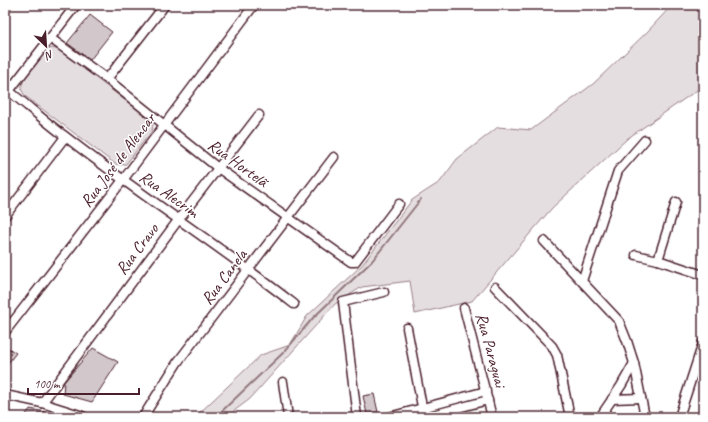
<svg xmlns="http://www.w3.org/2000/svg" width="708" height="422" font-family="Caveat,sans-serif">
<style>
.green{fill:#e5dee0;stroke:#987e86}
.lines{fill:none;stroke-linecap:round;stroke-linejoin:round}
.stream{stroke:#91787e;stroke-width:2}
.building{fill:#d2c7cb;stroke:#4a1f2b}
.minor-casing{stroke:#4a1f2b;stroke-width:11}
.minor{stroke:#fff;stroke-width:8}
.labels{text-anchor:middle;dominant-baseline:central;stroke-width:3;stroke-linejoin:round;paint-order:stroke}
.street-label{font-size:17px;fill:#4a1f2b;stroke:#fff}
</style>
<rect width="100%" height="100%" fill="#fff"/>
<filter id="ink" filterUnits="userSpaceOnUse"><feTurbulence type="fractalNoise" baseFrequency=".025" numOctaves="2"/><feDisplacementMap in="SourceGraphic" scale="8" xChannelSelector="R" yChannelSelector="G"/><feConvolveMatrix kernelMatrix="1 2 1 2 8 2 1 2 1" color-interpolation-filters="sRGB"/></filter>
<g filter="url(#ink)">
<g class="green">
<path d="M672,5H703V86L628,138L552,208L472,301L415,314L410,281L362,287L335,304L250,399L226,417H195L261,355L290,345L307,316L362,265L412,200L440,182L457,159L498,127L531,130L593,84L648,31Z"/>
<path d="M52,48L59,50L151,120L153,125L152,131L126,164L121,165L115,164L25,96L21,89L23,81L46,50Z"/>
</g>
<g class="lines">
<path class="stream" d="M214,417L222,411L284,352L313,318L372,261L421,199"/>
</g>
<g class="building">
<path d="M90,15L112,32L90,60L67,43Z"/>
<path d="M5,346L16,353L5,367Z"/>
<path d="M93,348L118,362L92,402L63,394L64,382Z"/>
<path d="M374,394L378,412L367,414L363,396Z"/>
<path d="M30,409L56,414V417H24Z"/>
</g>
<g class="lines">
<g class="minor-casing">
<g id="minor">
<path d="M5,8L7,5"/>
<path d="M50,38L107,79L218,168L351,262H355L399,204"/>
<path d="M107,79L165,5"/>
<path d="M9,91C28,106 46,122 66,137C140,195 220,246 294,304"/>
<path d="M5,96L76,5"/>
<path d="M5,216L65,137"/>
<path d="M544,241L619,321L627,341L634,363L645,417"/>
<path d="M636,255L658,260L703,275"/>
<path d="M658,260L676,202"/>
<path d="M582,281L618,171L645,140"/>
<path d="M495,287L552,346L557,355L570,417"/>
<path d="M464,308L492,417"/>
<path d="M407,328L424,417"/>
<path d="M5,332L123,180L254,5"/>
<path d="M283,382L288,417"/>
<path d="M5,395L42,403L80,415L84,417"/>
<path d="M612,399L641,398"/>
<path d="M42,403L179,219L259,115"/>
<path d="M143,417L177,363L334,157"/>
<path d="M357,417L343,302L384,292"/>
<path d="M389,417L486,391"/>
<path d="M424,417L488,400"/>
<path d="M600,417L621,386L634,363"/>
<path d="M679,417L703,343"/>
</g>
</g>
<use href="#minor" class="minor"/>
</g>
</g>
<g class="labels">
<g class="street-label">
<text transform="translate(118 160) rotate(-53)">Rua José de Alencar</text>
<text transform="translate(238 163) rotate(36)">Rua Hortelã</text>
<text transform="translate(169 194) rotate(35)">Rua Alecrim</text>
<text transform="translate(137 249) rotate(-53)">Rua Cravo</text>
<text transform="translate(224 277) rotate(-53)">Rua Canela</text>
<text transform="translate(491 350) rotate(75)">Rua Paraguai</text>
</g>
</g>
<rect width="708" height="422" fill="none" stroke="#fff" stroke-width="20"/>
<rect x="10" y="10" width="688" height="402" fill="none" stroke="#4a1f2b" stroke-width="1.5" filter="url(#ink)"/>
<g transform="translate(46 46) rotate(155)" stroke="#ffffff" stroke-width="3" paint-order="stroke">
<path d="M0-3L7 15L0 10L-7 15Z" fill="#4a1f2b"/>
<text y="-6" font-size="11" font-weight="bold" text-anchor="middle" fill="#4a1f2b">N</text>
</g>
<path d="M28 388v6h111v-6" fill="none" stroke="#4a1f2b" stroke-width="2"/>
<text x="34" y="388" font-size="12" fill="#4a1f2b" stroke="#ffffff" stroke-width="3" paint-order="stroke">100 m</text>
</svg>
